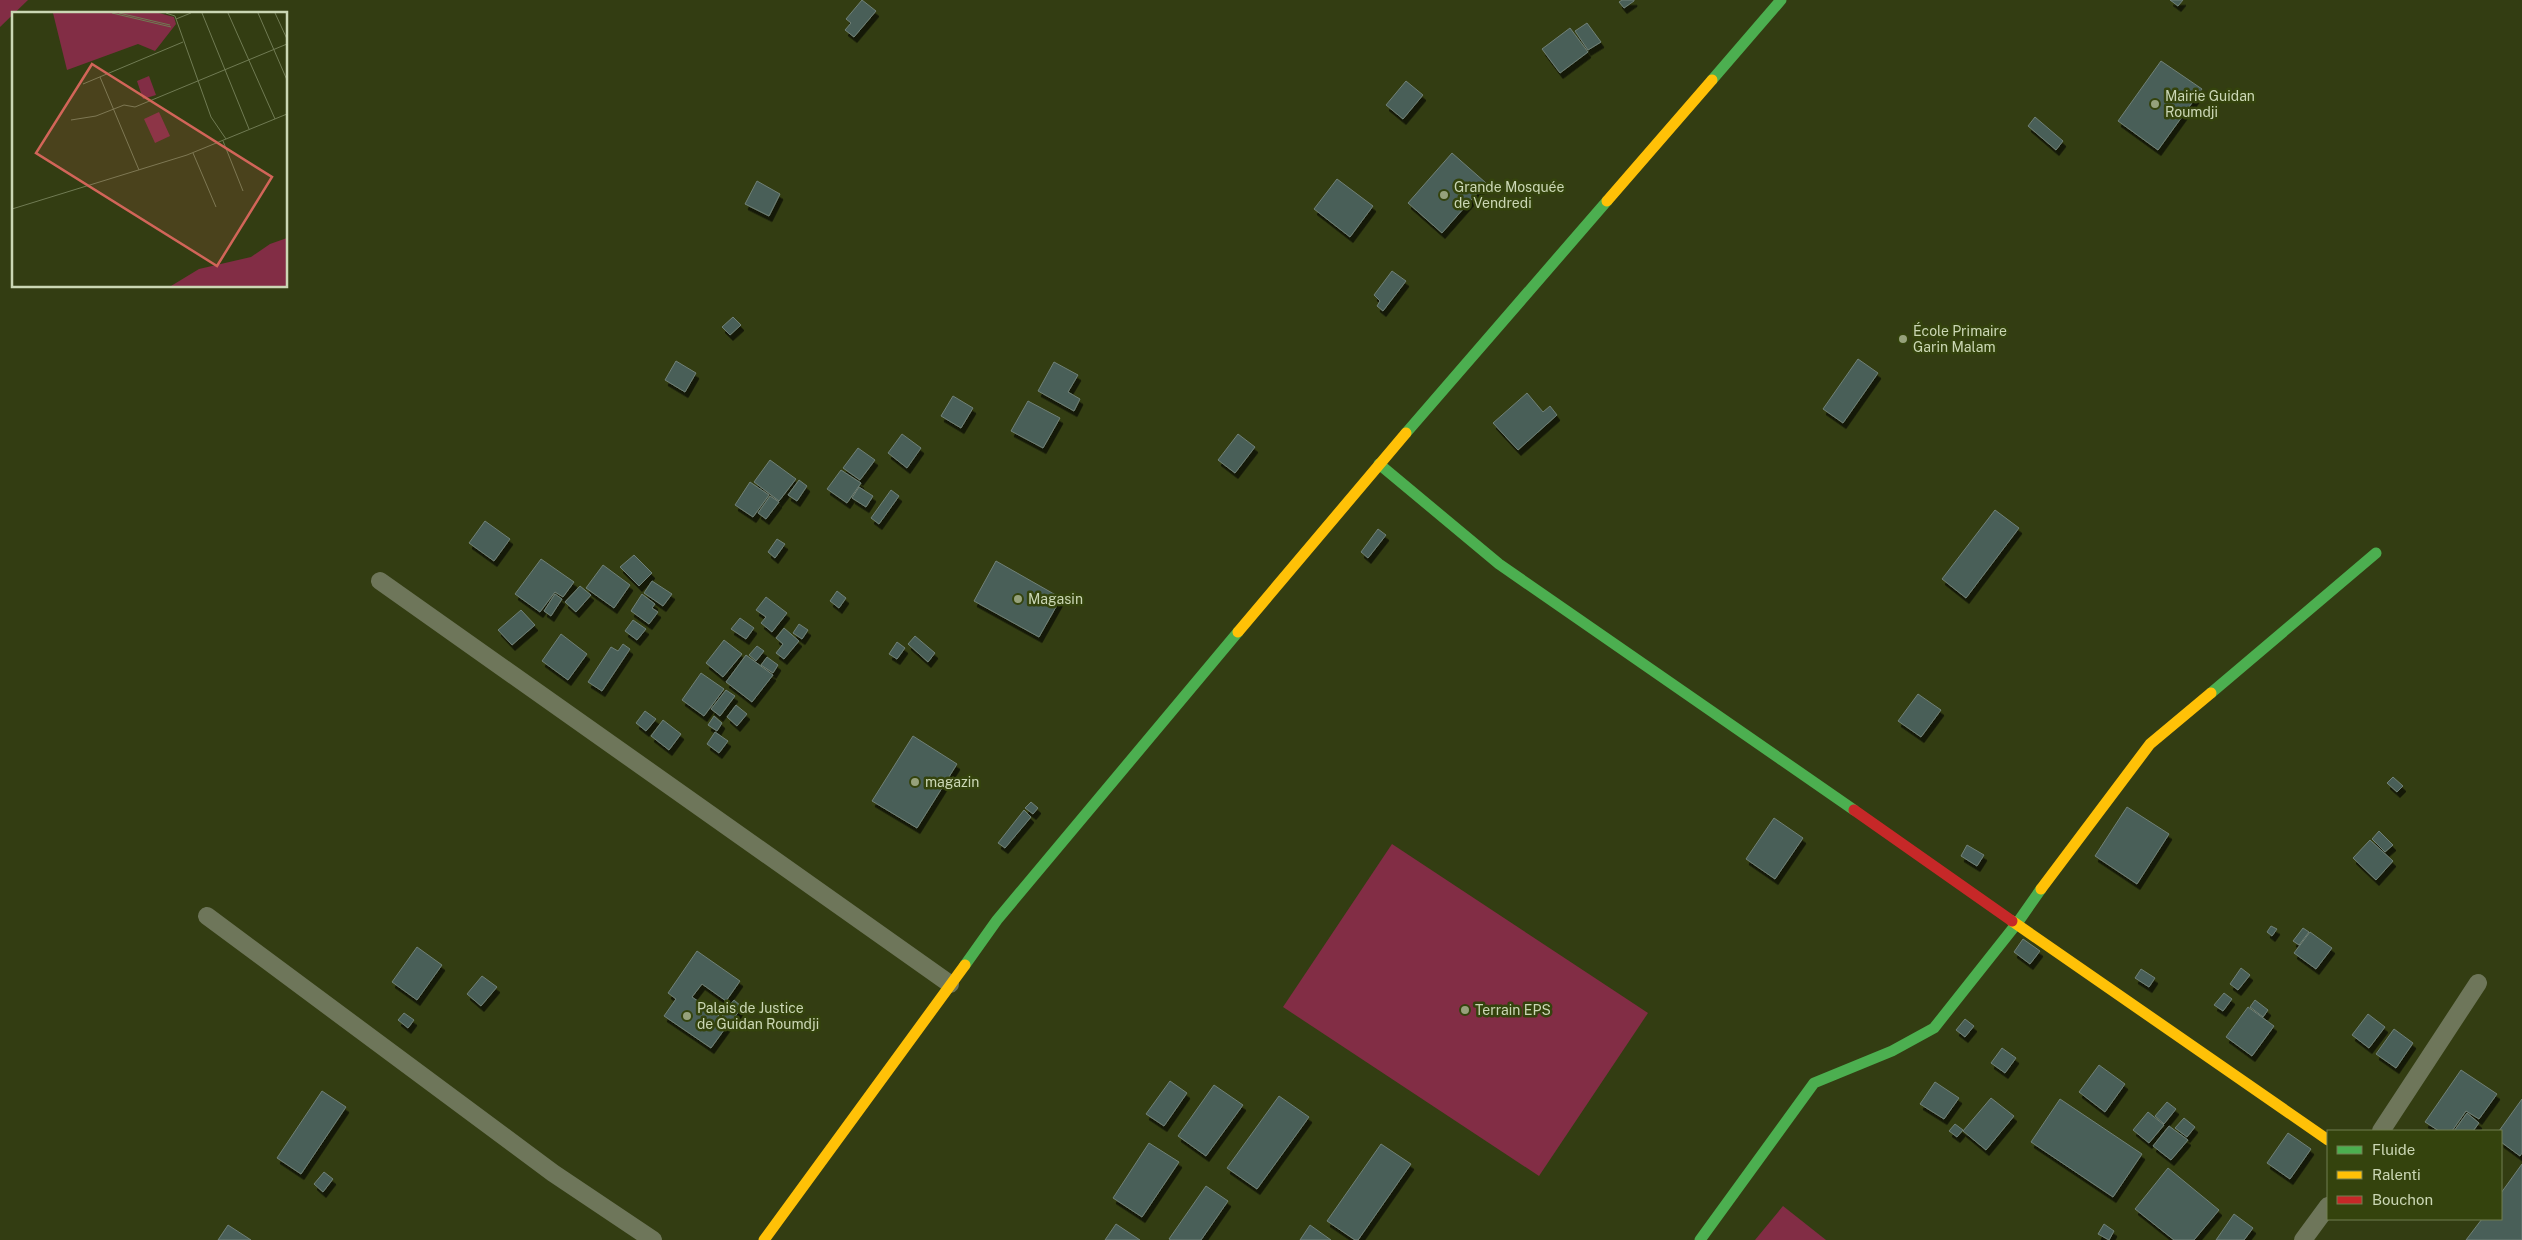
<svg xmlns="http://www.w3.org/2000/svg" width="2522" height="1240" font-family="'Public Sans',sans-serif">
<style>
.green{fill:#822d45}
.building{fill:#485f58;stroke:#718178;filter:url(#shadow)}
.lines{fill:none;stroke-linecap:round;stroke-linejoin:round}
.street{stroke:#6e765a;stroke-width:18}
.fast{stroke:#4caf50;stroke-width:11}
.slow{stroke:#ffc107;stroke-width:11}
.jam{stroke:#c62828;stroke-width:11}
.poi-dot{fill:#96a17b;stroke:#34430d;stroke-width:2}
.labels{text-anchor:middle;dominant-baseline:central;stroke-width:5;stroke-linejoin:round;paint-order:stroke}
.poi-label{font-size:14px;fill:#cbd7b4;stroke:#34430d;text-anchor:start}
.inset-road{fill:none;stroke:#707b53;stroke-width:1}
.view{fill:#d26559;fill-opacity:0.15;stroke:#d26559;stroke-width:2.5}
.inset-edge{fill:none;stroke:#cbd7b4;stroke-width:2.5}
</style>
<defs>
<filter id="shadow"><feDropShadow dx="3" dy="5.5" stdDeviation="0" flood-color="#0009"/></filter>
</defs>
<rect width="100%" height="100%" fill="#333d12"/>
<g class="green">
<path d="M0,0H28L0,27Z"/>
<path d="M1392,844L1648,1013L1539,1176L1283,1007Z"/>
<path d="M1783,1206L1826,1240H1755Z"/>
</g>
<g class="building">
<path d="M862,0L876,11L854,37L845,30L851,23L846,19Z"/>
<path d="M1622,0H1634V1L1624,8L1619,2Z"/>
<path d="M2170,0H2183L2178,6Z"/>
<path d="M1587,23L1601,42L1588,50L1575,31Z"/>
<path d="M1570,28L1588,52L1560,73L1542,49Z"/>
<path d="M2161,61L2202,89L2158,150L2118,121Z"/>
<path d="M1406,81L1423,95L1403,119L1386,105Z"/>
<path d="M2035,117L2063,141L2056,150L2028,126Z"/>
<path d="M1452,153L1486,183L1442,233L1408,203Z"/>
<path d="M1337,179L1373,206L1350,237L1314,209Z"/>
<path d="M757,181L780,194L769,216L745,204Z"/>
<path d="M1392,271L1406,281L1383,311L1377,306L1380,301L1374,295Z"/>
<path d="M733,317L741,325L730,335L722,327Z"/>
<path d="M1858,359L1878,373L1843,423L1823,409Z"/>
<path d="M676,361L696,373L685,392L665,380Z"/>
<path d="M1054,362L1078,375L1068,392L1080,399L1074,411L1038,391Z"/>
<path d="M1527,393L1543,412L1550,406L1557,415L1518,450L1493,423Z"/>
<path d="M953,396L973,408L961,428L941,416Z"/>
<path d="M1028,401L1060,418L1043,448L1011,431Z"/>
<path d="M902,434L921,448L907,468L888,453Z"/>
<path d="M1238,434L1255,447L1235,473L1218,460Z"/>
<path d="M858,448L875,460L860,480L843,468Z"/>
<path d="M770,460L796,479L779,501L754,482Z"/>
<path d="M841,470L861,483L847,503L827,489Z"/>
<path d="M799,480L807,486L797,501L788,495Z"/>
<path d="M750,482L769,495L753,517L735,505Z"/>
<path d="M859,487L873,496L866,507L852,498Z"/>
<path d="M891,490L899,496L879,524L871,518Z"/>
<path d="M770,496L779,502L766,519L758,513Z"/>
<path d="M1995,510L2019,528L1966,598L1942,579Z"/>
<path d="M485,521L510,539L494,561L469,543Z"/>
<path d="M1378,529L1386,535L1368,558L1361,552Z"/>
<path d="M777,539L785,544L775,558L768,552Z"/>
<path d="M634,555L652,573L639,586L620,567Z"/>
<path d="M541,559L574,582L563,597L555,592L540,612L515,594Z"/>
<path d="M996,561L1061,598L1039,637L974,601Z"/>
<path d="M603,565L630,585L614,608L586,588Z"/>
<path d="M652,581L672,594L663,606L644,593Z"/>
<path d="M580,586L591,595L576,612L565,602Z"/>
<path d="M837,591L846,598L839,608L830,601Z"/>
<path d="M555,594L562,599L551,616L544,611Z"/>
<path d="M642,594L655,604L652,608L658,612L649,624L631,611Z"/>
<path d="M766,597L787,613L772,632L761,623L766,617L756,610Z"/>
<path d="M521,610L535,625L512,645L498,630Z"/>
<path d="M740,618L754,628L746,639L731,629Z"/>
<path d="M633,620L646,629L637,640L625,631Z"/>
<path d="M799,624L808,630L802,639L793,633Z"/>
<path d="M784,628L799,641L784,659L776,653L783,644L776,638Z"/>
<path d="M561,634L587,654L568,680L542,661Z"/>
<path d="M915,636L935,653L928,662L908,644Z"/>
<path d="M724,640L742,654L723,677L706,663Z"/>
<path d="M897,642L905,648L897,659L889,654Z"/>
<path d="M623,644L630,649L602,691L588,682L611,647L618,651Z"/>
<path d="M757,646L764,651L756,661L749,655Z"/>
<path d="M746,655L773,675L752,702L726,682Z"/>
<path d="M767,657L778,665L773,673L761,665Z"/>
<path d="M701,673L724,689L704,716L682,700Z"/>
<path d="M726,690L735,696L720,716L711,709Z"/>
<path d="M1918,694L1941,710L1921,737L1898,721Z"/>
<path d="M736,705L747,714L737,726L727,717Z"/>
<path d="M645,711L656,719L646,731L636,723Z"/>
<path d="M714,716L722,723L717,731L708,725Z"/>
<path d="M663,720L681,734L669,750L651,736Z"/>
<path d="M715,732L728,741L719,753L707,744Z"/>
<path d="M913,736L957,764L917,828L872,801Z"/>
<path d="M2393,777L2403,786L2397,792L2387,783Z"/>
<path d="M1031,802L1038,808L1033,814L1025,808Z"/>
<path d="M2127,807L2169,834L2137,884L2095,856Z"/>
<path d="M1024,810L1031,817L1005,848L998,843Z"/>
<path d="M1774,818L1803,838L1775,879L1746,859Z"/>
<path d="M2379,831L2393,845L2385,852L2372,839Z"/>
<path d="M2370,840L2393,861L2376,880L2353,858Z"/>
<path d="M1967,845L1984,855L1977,866L1961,856Z"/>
<path d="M2271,926L2277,929L2272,936L2267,932Z"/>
<path d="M2303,928L2309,932L2299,945L2293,941Z"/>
<path d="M2310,932L2332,948L2316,969L2294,953Z"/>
<path d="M2023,939L2040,951L2030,964L2014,952Z"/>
<path d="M417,947L442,965L417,1000L392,982Z"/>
<path d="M697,951L740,981L726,1001L702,984L692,997L729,1023L711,1048L664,1016L676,999L668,993Z"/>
<path d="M2241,968L2250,975L2238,990L2230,984Z"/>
<path d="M2141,969L2155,978L2149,987L2135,978Z"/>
<path d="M482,976L497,987L481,1006L467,994Z"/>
<path d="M2224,993L2232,999L2223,1011L2214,1005Z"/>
<path d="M734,1000L742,1007L731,1022L722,1015Z"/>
<path d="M2255,1000L2268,1010L2263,1017L2250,1007Z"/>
<path d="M2248,1007L2274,1026L2252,1056L2226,1037Z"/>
<path d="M404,1013L414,1020L408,1028L398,1020Z"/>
<path d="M2368,1014L2385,1027L2369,1048L2352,1035Z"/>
<path d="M1965,1019L1974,1026L1965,1037L1956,1030Z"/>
<path d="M2394,1029L2413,1043L2396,1068L2376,1054Z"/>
<path d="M2002,1048L2016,1058L2005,1073L1991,1063Z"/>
<path d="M2099,1065L2125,1084L2105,1112L2079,1092Z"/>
<path d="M2461,1070L2497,1094L2479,1119L2466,1111L2452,1131H2439L2425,1122Z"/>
<path d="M1170,1081L1187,1093L1164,1126L1146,1114Z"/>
<path d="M1935,1082L1959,1098L1944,1119L1920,1104Z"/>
<path d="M1214,1085L1243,1105L1206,1156L1178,1136Z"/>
<path d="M322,1091L346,1107L301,1174L277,1158Z"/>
<path d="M1279,1096L1309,1117L1257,1189L1227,1168Z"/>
<path d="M1991,1098L2014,1116L1986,1150L1963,1131Z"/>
<path d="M2060,1099L2142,1154L2113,1197L2031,1142Z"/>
<path d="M2522,1099V1153L2520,1156L2501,1142V1131H2499Z"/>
<path d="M2167,1102L2176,1109L2164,1124L2155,1116Z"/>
<path d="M2148,1112L2164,1125L2149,1143L2133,1130Z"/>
<path d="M2467,1113L2479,1123L2473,1131H2454Z"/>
<path d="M2184,1118L2195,1127L2187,1137L2175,1128Z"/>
<path d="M1955,1124L1963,1130L1957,1137L1949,1131Z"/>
<path d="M2169,1126L2188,1140L2171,1160L2153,1146Z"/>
<path d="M2288,1133L2311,1149L2290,1179L2267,1163Z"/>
<path d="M1149,1143L1179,1162L1142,1217L1113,1198Z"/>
<path d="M1381,1144L1411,1164L1358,1240H1355L1327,1221Z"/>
<path d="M2522,1164V1240H2466L2482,1219H2501V1193Z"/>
<path d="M2168,1168L2219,1210L2194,1240H2174L2135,1209Z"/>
<path d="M324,1172L333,1179L323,1192L314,1184Z"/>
<path d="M1206,1186L1228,1201L1201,1240H1171L1169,1239Z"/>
<path d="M2234,1214L2253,1228L2244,1240H2216Z"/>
<path d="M1116,1224L1140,1240H1105Z"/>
<path d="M2104,1224L2114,1231L2109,1240L2098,1234Z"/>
<path d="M228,1225L251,1240H218Z"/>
<path d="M1310,1225L1331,1240H1300Z"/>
</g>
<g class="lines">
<g class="street">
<path d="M380,581L950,984"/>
<path d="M207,916L553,1173L653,1240"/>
<path d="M2381,1131L2478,983"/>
<path d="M2303,1240L2328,1206"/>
</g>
<g class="fast">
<path d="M1712,80L1781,0"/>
<path d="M1406,433L1607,201"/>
<path d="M1379,464L1499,564L1854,810"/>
<path d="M2211,693L2376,553"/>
<path d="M965,965L997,920L1238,632"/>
<path d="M1700,1240L1814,1083L1892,1051L1934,1028L2018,922L2041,889"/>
</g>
<g class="slow">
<path d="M1607,201L1712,80"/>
<path d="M1238,632L1406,433"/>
<path d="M2041,889L2150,744L2211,693"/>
<path d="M2012,921L2328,1140"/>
<path d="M764,1240L965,965"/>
</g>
<path class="jam" d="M1854,810L2012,921"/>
</g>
<g class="poi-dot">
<circle cx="2155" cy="104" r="5"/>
<circle cx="1444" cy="195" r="5"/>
<circle cx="1903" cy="339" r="5"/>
<circle cx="1018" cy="599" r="5"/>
<circle cx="915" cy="782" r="5"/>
<circle cx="1465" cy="1010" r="5"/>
<circle cx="687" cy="1016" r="5"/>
</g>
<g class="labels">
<g class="poi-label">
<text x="2165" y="96">Mairie Guidan<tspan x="2165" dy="16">Roumdji</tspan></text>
<text x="1454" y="187">Grande Mosquée<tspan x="1454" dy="16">de Vendredi</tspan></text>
<text x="1913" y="331">École Primaire<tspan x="1913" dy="16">Garin Malam</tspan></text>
<text x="1028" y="599">Magasin</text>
<text x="925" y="782">magazin</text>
<text x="697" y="1008">Palais de Justice<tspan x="697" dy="16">de Guidan Roumdji</tspan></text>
<text x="1475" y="1010">Terrain EPS</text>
</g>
</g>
<g transform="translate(12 12)">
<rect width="275" height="275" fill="#333d12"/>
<path d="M41,1H147L162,5L164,12L143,39L126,32L55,58ZM137,64L144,83L131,87L125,69ZM147,100L158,124L143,131L132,107ZM275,226V274H159L187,257L239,245L258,232Z" fill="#822d45"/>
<path class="inset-road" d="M100,1L159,15M107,1L158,13M154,1L163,4L199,105L214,127M190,1L237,117M216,1L263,107M246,1L275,68M263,1L275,27M164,7L179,1M88,65L127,158M71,72L171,30M59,108L84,104L112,93L123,95L275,32M211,129L231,179M181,141L204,195M0,197L175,143L275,102"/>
<path class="view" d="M80,52L260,165L205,254L24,141Z"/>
<rect width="275" height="275" class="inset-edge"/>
</g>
<rect x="2327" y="1130" width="175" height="90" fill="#34430d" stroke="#707e50"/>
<rect x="2337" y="1146" width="25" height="8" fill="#4caf50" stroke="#707e50"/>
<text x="2372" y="1155" font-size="15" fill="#cbd7b4">Fluide</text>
<rect x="2337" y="1171" width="25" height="8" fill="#ffc107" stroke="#707e50"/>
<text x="2372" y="1180" font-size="15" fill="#cbd7b4">Ralenti</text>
<rect x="2337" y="1196" width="25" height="8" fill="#c62828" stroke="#707e50"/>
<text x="2372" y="1205" font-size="15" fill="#cbd7b4">Bouchon</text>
</svg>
